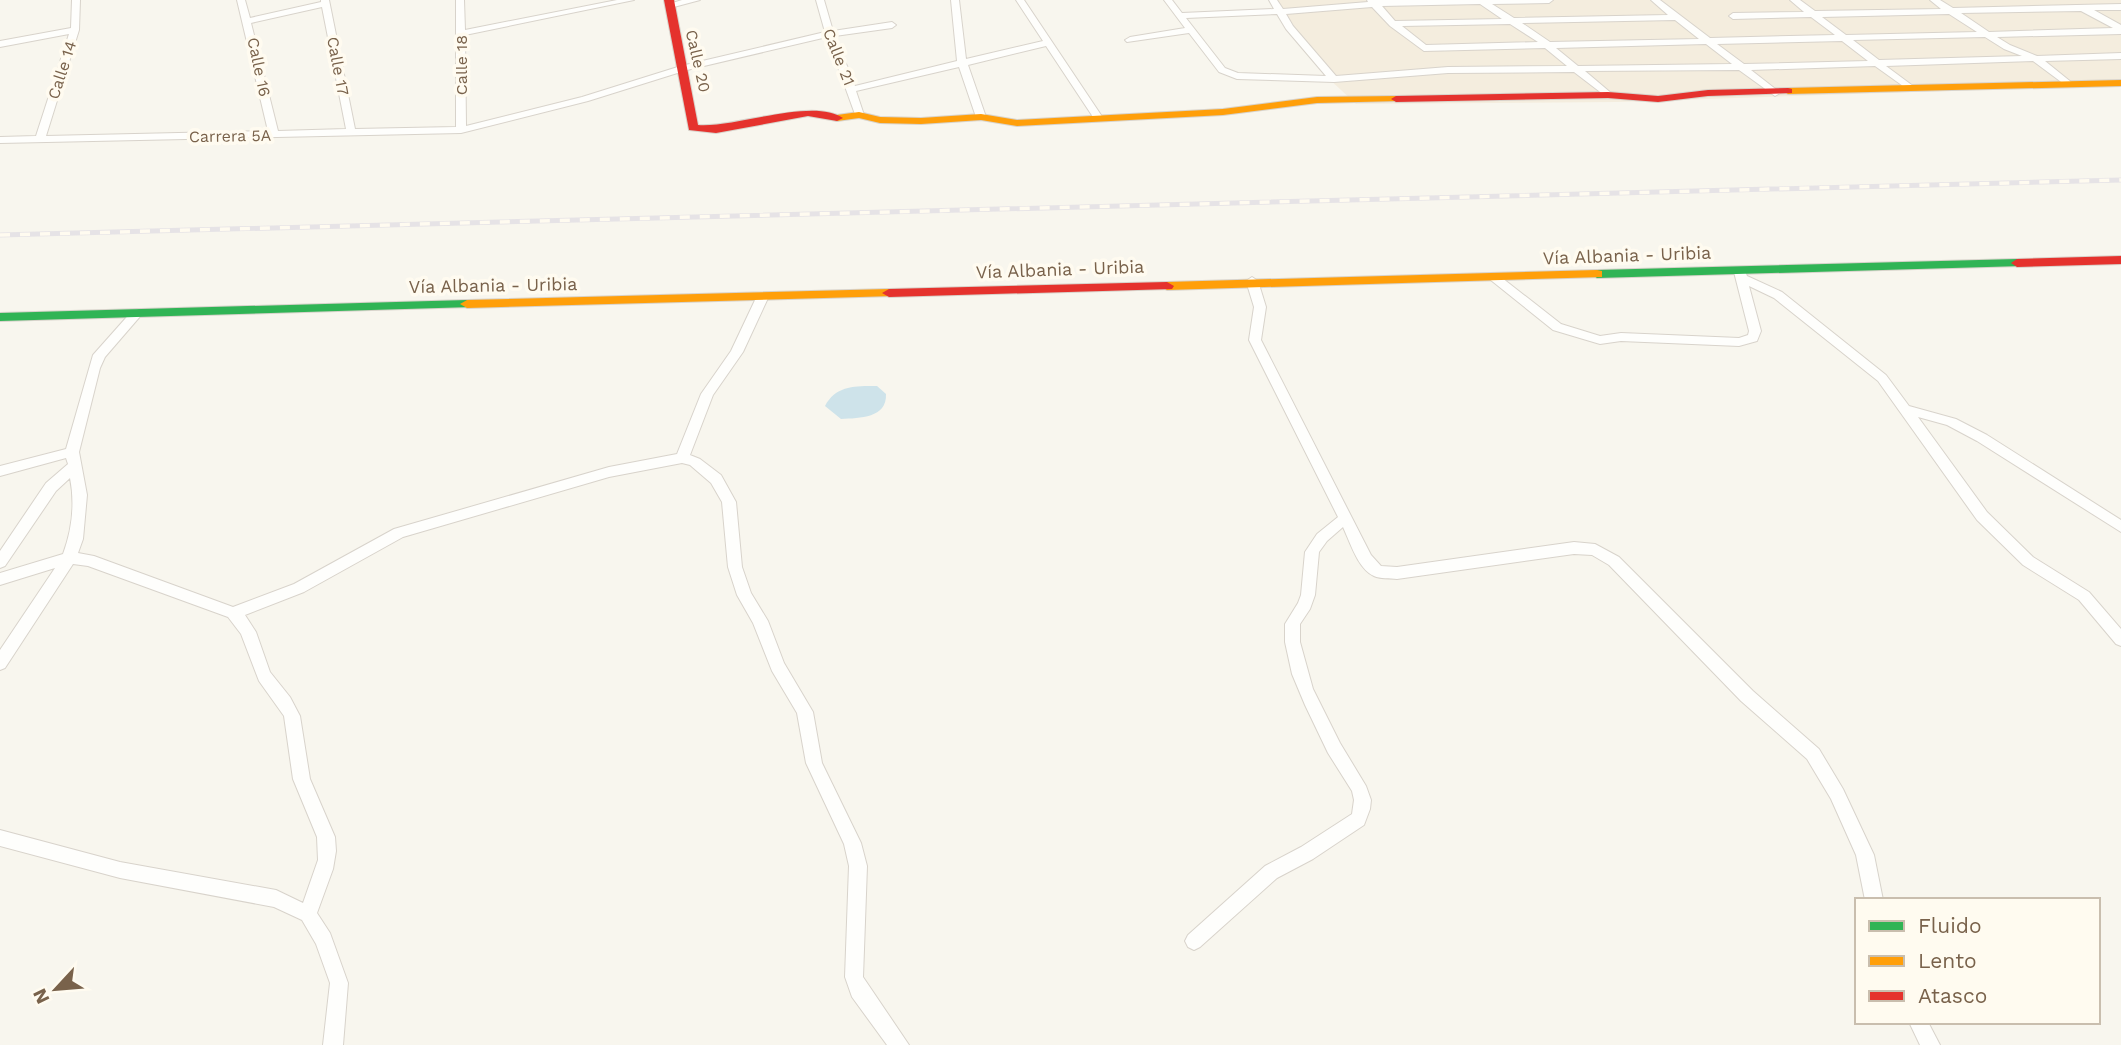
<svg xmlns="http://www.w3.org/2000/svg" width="2121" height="1045" font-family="'Work Sans',sans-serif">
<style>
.residential{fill:#f4edde}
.water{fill:#cee3ea}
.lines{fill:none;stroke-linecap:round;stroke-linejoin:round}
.street-casing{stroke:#d8d3cb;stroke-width:2}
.fast-casing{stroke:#d8d3cb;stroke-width:2}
.slow-casing{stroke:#d8d3cb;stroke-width:2}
.jam-casing{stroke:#d8d3cb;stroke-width:2}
.street{fill:#fefefc;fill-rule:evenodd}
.fast{fill:#30b455;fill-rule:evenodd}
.slow{fill:#ff9f0a;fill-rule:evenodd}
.jam{fill:#e5322d;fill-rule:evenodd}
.rail-casing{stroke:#e6e3e6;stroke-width:5}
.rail{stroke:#fffbf0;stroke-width:3.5;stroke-dasharray:10;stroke-linecap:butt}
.labels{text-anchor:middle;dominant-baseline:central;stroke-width:7;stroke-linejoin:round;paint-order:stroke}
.far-street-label{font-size:16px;fill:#79624b;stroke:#fffbf0}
.street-label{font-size:18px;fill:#79624b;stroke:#fffbf0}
</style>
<rect width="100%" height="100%" fill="#f8f6ee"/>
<path class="residential" d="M1270,0H2121V85L1617,102L1356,104L1326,76Z"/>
<path class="water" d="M877,386L886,394C887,418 860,418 841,419L825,406C836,385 856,386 877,386Z"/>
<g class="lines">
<g class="street-casing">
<g id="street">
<path d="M72,0H80L79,30L46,136L268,131L237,0H245L250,18L321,2V0H329L355,129L456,127V0H464L465,30L617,0H634L465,35L466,126L582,97L681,66L825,32L816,0H824L833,31L892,22L896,25L892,28L835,36L855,86L957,61L951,0H959L966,59L1043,41L1016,0H1024L1103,118L1095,120L1046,46L968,65L986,117L984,119L976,117L959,67L856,91L864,115L856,117L827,37L687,70L588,101L461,133L0,143V137L36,136L69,34L0,47V41L71,28ZM322,7L346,129L278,131L251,23Z"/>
<path d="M682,0H700L670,8L666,5Z"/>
<path d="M1164,0H1172L1182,13L1274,9L1269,0H1277L1283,9L1368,2L1367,0H1553L1549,3L1492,4L1514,18L1668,15L1651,0H1660L1710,38L1835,35L1811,17L1733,19L1729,16L1733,13L1804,12L1790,0H1800L1815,11L1941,9L1930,0H1940L1953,8L2121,4V10H2094L2121,25V34L1997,37L2010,45L2037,56L2121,53V59L2045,61L2071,82V86L2068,87L2033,61L1886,66L1913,86V90L1910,91L1875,66L1751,70L1778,91L1780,93L1775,96L1739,70L1585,71L1611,93V97L1608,98L1574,72L1448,73L1334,82L1237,79L1219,72L1189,33L1127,42L1125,40L1130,37L1185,28ZM1480,4L1502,19L1395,21L1382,6ZM1372,7L1390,26L1424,51L1545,48L1567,66L1448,67L1336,76L1293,26L1286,14ZM2081,11L2113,28L1989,32L1961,13ZM1277,14L1286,29L1326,76L1238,73L1225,68L1186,18ZM1949,14L1977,32L1846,35L1822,17ZM1675,20L1699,39L1550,42L1522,23ZM1510,24L1538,42L1426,45L1402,26ZM1985,37L2004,49L2022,56L1879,60L1853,40ZM1842,41L1868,61L1744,64L1717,44ZM1706,44L1732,64L1578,66L1556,48Z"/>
<path d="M1740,268L1744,269L1747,276L1782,292L1886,375L1909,406L1956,419L1987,435L2121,520V532L1977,441L1947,425L1918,417L1987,512L2033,557L2089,592L2121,629V646L2116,644L2079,600L2023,565L1977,520L1878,381L1774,298L1749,286L1761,331L1757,341L1739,346L1621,341L1600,344L1553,330L1487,277L1489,274H1497L1561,324L1600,336L1621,333L1739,338L1748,335L1749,331L1734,272Z"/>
<path d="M1252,277L1258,281L1266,307L1261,340L1371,555L1381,566L1397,567L1574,542L1595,544L1619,557L1753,691L1819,749L1843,789L1874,855L1883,900H1865L1856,855L1831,799L1807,759L1741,701L1609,565L1592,555L1574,554L1397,579C1390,578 1380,579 1374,576C1358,569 1350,542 1343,527L1327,541L1319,552L1315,595L1310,609L1300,624V642L1313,689L1340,743L1366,786L1371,800L1370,809L1364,825L1313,859L1277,878L1200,947L1194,950L1188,947L1185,941L1188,935L1265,866L1301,847L1352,814L1354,800L1352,791L1328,753L1305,705L1292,674L1285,642V624L1298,603L1301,595L1305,552L1317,534L1338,517L1249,340L1254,307L1246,281Z"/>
<path d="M762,294L768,298L743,352L713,395L690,455L700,459L721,475L736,502L742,567L751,593L768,621L784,663L813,712L822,763L861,843L867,866L863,977L909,1045H887L852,997L845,977L849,866L844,844L806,763L797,713L772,671L753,623L737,595L728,567L722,502L711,483L690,465L682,463L609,477L403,537L304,592L245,615L256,632L270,672L290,697L300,716L310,779L335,837L336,851L333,869L317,913L330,933L348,983L343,1045H323L330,983L316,944L302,920L274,907L120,878L0,846V830L120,862L276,890L303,903L318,860L317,837L293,779L284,716L259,681L241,634L228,617L88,566L73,564L5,668L0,670V650L55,568L0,585V573L63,554C72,530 75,503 70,478L56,491L5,566L0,568V551L46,483L68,464L66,458L0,476V466L66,449L93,355L133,310L137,309L143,313L105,357L100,368L79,452L87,495L83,539L78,553L94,556L233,607L294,584L394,529L609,467L677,454L701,394L731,351L756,298Z"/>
<path d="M1909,1022H1928L1940,1045H1920Z"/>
</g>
</g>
<g class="fast-casing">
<g id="fast">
<path d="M2017,259L2023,263L2022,266L1597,278L1591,274L1597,270Z"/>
<path d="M467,300L474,304L472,307L0,321V313Z"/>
</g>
</g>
<g class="slow-casing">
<g id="slow">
<path d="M2121,80V86L1788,94L1783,91L1788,88Z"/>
<path d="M1396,96L1400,97V101L1317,103L1223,115L1017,126L981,120L921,124L880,123L859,118L837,121L831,118L837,115L859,112L880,117L921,118L981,114L1017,120L1223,109L1317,97Z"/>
<path d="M1597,270L1602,271V277L1167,290L1160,286L1167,282Z"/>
<path d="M889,289L896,293L894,296L467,308L460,304L467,300Z"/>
</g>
</g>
<g class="jam-casing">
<g id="jam">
<path d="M664,0H674L698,125C736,128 813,97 843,118L837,121L808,116L716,133L689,130Z"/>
<path d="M1788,88L1792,89V93L1708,96L1658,102L1608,98L1396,102L1391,99L1396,96L1608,92L1658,96L1708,90Z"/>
<path d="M2121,256V264L2017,267L2011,263L2017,259Z"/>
<path d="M1167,282L1174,286L1172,289L889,297L882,293L889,289Z"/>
</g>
</g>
<use href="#street" class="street"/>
<use href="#fast" class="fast"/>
<use href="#slow" class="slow"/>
<use href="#jam" class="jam"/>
<g class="rail-casing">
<path id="rail" d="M0,235L2121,180"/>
</g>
<use href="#rail" class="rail"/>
</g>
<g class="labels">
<g class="far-street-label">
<text transform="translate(839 57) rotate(68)">Calle 21</text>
<text transform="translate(698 61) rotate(77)">Calle 20</text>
<text transform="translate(461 65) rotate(-90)">Calle 18</text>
<text transform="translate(338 66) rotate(79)">Calle 17</text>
<text transform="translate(259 67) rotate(78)">Calle 16</text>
<text transform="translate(62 70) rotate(-72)">Calle 14</text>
<text transform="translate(230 136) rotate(-1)">Carrera 5A</text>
</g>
<g class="street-label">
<text transform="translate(1627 255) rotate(-2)">Vía Albania - Uribia</text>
<text transform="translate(1060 269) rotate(-2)">Vía Albania - Uribia</text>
<text transform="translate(493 285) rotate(-1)">Vía Albania - Uribia</text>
</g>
</g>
<rect x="1855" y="898" width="245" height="126" fill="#fffbf0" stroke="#c9beae" stroke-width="2"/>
<rect x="1869" y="921" width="35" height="10" fill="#30b455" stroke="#c9beae" stroke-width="2"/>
<text x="1918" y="933" font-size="21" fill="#79624b">Fluido</text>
<rect x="1869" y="956" width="35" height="10" fill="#ff9f0a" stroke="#c9beae" stroke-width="2"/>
<text x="1918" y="968" font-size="21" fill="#79624b">Lento</text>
<rect x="1869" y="991" width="35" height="10" fill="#e5322d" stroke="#c9beae" stroke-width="2"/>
<text x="1918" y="1003" font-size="21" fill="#79624b">Atasco</text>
<g transform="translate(56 989) rotate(244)" stroke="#fffbf0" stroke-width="5" paint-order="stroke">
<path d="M0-5L12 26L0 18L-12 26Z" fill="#79624b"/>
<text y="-10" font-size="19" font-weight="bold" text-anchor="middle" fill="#79624b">N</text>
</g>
</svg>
